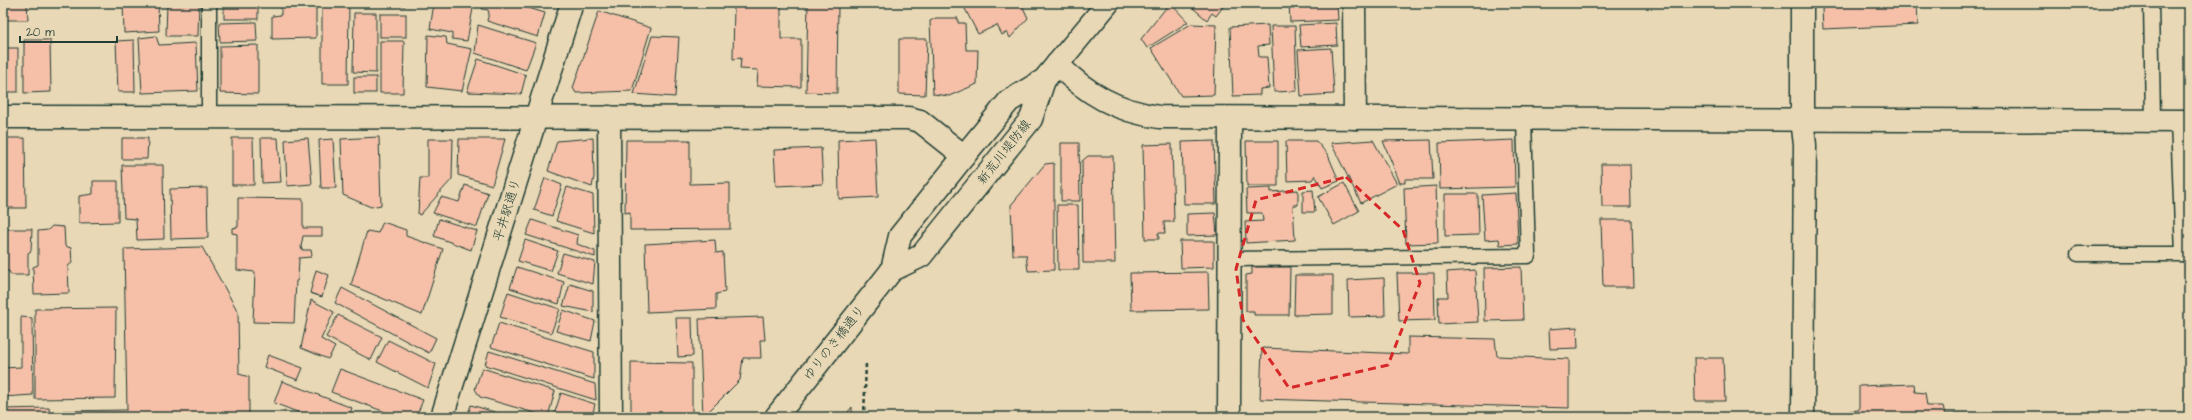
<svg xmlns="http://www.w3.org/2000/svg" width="2192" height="420" font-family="'Architects Daughter','Klee One',sans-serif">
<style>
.building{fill:#f6c0a8;stroke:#1f3d34}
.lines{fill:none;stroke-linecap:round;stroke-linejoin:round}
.lane-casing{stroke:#1f3d34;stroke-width:17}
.street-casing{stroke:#1f3d34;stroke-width:25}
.secondary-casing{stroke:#1f3d34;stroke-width:25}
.path{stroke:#1f3d34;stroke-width:2.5;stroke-dasharray:4 3;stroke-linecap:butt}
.lane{stroke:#e9d8b5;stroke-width:14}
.street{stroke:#e9d8b5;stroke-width:22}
.secondary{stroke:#e9d8b5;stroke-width:22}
.marked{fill:none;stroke:#d62828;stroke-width:3;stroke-dasharray:8 5;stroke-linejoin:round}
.labels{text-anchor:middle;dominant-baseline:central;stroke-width:3.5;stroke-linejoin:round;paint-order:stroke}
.street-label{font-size:13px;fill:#1f3d34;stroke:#e9d8b5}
</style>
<rect width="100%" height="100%" fill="#e9d8b5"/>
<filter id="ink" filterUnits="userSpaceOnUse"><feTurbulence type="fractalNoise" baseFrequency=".025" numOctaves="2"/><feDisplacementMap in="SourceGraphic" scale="8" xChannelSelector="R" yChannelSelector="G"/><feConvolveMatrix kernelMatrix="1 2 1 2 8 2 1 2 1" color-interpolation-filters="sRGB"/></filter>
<g filter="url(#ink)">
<g class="building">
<path d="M3,3H27L28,20H3Z"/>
<path d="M123,3H158L159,31L124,33Z"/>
<path d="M167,3H199L198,36H166Z"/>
<rect x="224" y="3" width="34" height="16"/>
<path d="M281,3H316V38L272,39V16L281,15Z"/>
<path d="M322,3H349L348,84H322Z"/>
<path d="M368,3H405V6Z"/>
<path d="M434,3H474L467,41L452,39V33L430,29Z"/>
<path d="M484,3H512L545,13L538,37L487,21L489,13L488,10L482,9Z"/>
<path d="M534,3H549L547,7Z"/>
<path d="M734,3H781V39H801V87L757,86L758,70L740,69L741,58L733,59Z"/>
<path d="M808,3H838L837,93L806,92Z"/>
<path d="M967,3H1021L1028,18L1010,38L1007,32L1002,35L997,25L978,34L963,5Z"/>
<path d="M1170,3L1188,22L1147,48L1141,39Z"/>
<path d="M1187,3H1226L1216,16L1212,13L1207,20Z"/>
<path d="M1289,3H1337L1338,20L1290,22Z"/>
<path d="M1829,3H1917L1918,25L1823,29L1822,9L1829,6Z"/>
<path d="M599,11L651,28L632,91L576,93L573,88Z"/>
<path d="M354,13H376V73L353,72Z"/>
<rect x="380" y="14" width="26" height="23"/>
<path d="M936,18H958V23H965L966,50H978L977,84L949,96L933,94L930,21Z"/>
<path d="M256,22L257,41L220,42L219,23Z"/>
<path d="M1336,23L1337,45L1301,47L1299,25Z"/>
<path d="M1191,24L1216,25L1214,95L1181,96L1151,48Z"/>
<path d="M478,25L536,43L526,70L475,53Z"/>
<path d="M1268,25L1269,45L1258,46L1259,57H1267L1269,88L1260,89V95L1233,96L1230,27Z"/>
<path d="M1271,26H1295L1297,91L1274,92Z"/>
<path d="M428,35L446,37L447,44L472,49L462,91L427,87Z"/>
<path d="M156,36L159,45L196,43L198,91L142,93L139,38Z"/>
<path d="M652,36L679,37L675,97L634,94Z"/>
<path d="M899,39H927L925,95L899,94Z"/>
<path d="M24,40H50L51,92L24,93Z"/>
<path d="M134,40L135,92H118L116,41Z"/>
<path d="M380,41H404L403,93H380Z"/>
<path d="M258,45V94L220,93V46Z"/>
<rect x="3" y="48" width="15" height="44"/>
<path d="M1331,48L1334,94L1301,96L1298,50Z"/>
<path d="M478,59L526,75L521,94L467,92Z"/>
<rect x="354" y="77" width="22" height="16"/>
<path d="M379,137L381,205L371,207L343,195L341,139Z"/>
<path d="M3,138H25L26,208H3Z"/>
<path d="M122,138H148L147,159H122Z"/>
<path d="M232,138H253L254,185H232Z"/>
<path d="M261,138H278L281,182L262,183Z"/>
<path d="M308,138L312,184L287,186L285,140Z"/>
<path d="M593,138L594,177L592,187L548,171L557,141Z"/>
<path d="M875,138L878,197L839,199L838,140Z"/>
<path d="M333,139L336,188H321L319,140Z"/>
<path d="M428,139H453L452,179L420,215L418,214L420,178H428Z"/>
<path d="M459,139H505L492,185L458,175Z"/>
<path d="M626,140H690V184L730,183V229L630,230V212L625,213Z"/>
<path d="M1373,140L1397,184L1361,203L1331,143Z"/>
<path d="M1431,140L1433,179H1405V183H1400L1383,141Z"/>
<path d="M1514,140L1515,187L1440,189L1439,143Z"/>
<path d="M1214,141L1216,204H1184L1182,142Z"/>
<path d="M1246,141H1278V186H1247Z"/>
<path d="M1286,141H1316L1328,155L1339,181L1322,188L1315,175L1312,180L1287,181Z"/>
<path d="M1061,143H1079L1080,201H1061Z"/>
<path d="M1172,144L1174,222H1164L1165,233H1158L1159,239H1145L1143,145Z"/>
<path d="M821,148L823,184L776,186L774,150Z"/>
<path d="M1088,156H1113L1115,263H1083L1082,161Z"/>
<path d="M1054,163V270L1028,271L1026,255H1013L1011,205L1045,164Z"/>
<path d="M1601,164H1630L1631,207H1602Z"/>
<path d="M122,165H163L164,239L137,240L136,219L124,218Z"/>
<path d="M545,178L562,185L552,216L534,210Z"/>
<path d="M93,181H118V222L79,223V196L93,194Z"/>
<path d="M1344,183L1359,211L1334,225L1318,197Z"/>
<path d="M465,185L488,193L477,227L433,213L441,197L459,202Z"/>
<path d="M1436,186L1438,243L1406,244L1404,188Z"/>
<path d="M567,187L593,195L594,233L556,221Z"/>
<path d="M207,188L208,238L171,239L170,189Z"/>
<path d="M1271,188V192L1298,190V205H1293L1295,240L1246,243L1245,222L1263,221L1262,213H1247L1246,189Z"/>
<path d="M1313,190L1315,212H1303V191Z"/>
<path d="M1516,193L1518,244L1500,245L1499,239L1485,240L1482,195Z"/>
<path d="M1445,194H1478L1479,235L1445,236Z"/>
<path d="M238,198L303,199V228H322V236H303L301,247L302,250H311L312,255L311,257L299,258L298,280L296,281L294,323L253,322L255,272L237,270V234L232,233V228L238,227Z"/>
<path d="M1057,205H1078L1079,270H1058Z"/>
<path d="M1215,213L1217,235L1187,236V214Z"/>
<path d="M439,219L477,231L471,250L434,236Z"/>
<path d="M532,220L578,235L577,244L595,251V257L526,235Z"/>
<path d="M1601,220H1632L1634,287H1603Z"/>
<path d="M383,222L406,230V236L443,249L422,315L351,285L367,231L378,233Z"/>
<path d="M52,226L64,227L65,246L71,248L72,263L68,266L69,293L34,294L33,267L38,265V231L48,230Z"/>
<path d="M3,229H32L31,251L28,253V275H11L9,271H3Z"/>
<path d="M525,240L558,251L551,271L518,261Z"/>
<path d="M715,240L716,253L723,252L725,292L716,294V309L647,312L645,244Z"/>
<path d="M1180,241H1214V267L1181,268Z"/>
<path d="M202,247L238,312L239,374L249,377V417H63V411L127,410L124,249Z"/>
<path d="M563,253L595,262L593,284L557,273Z"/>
<path d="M517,267L564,282L559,304L510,288Z"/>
<path d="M1252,267H1290L1289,315H1254V311H1246V275L1252,274Z"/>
<path d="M1521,267L1523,320L1485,321L1484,268Z"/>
<path d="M316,270L329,275L322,297L310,293Z"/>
<path d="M1475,270L1478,322L1439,324L1438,297H1448L1447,272Z"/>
<path d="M1208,272L1209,309L1131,310L1130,273Z"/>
<path d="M1397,273H1434L1435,320L1399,321Z"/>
<path d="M1295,275H1333V314L1294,315Z"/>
<path d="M1384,278L1385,316L1349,317L1348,280Z"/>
<path d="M570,284L593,291V312L563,306Z"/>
<path d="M342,288L436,338L429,353L335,303Z"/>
<path d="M508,292L560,309L551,333L500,317Z"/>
<path d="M311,300L334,312L321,339L335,347L328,359L301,348Z"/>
<path d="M116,308L115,398L35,399V309Z"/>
<path d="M563,310L595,321L591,341L556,331Z"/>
<path d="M338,315L382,337L371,360L326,337Z"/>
<path d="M21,317L32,318L33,395L3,397V368L21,367Z"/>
<path d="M763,317L765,340H760L761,358H743L740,380L703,417L699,319Z"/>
<path d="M676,318H692L693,356L678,357Z"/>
<path d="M499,323L594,352V379L491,347Z"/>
<path d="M1577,327L1578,348L1550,349L1549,329Z"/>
<path d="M1408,337L1495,339L1497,356L1569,359V408L1260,399L1262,348L1408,354Z"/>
<path d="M388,340L436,364L428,388L377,362Z"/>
<path d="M489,351L595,384L596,400L485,365Z"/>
<path d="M268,355L303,368L298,380L264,367Z"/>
<path d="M1694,358H1723L1725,401H1695Z"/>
<path d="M631,362L692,363V417H631Z"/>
<path d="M482,368L555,391L548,417L480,397L475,389Z"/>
<path d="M340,369L423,400L416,417H399L331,392Z"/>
<path d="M282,381L352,408L349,417H310L274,403Z"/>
<path d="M1914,384L1915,392L1925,393L1927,406H1943L1945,414L2009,413L2010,417H1850L1849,411L1859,410V386Z"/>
<rect x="2186" y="391" width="3" height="26"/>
<path d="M561,393L595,404L592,417L554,415Z"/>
<path d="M471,405L511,417H467Z"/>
<path d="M852,407V417H844Z"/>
<path d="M49,408L50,417H3V409Z"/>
</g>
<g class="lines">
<g class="lane-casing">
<g id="lane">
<path d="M2151,3L2153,120"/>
<path d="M209,117V3"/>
<path d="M2178,121L2183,254"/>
<path d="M2078,254H2189"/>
<path d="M1230,259L1528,256L1524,119"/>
</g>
</g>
<g class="street-casing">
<g id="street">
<path d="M1354,3L1355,118"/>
<path d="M1802,3V119L1805,145L1803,417"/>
<path d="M609,117L611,417"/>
<path d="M442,417L572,3"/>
<path d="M1229,417L1230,119"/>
</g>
</g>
<g class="secondary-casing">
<g id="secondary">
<path d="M1057,64C1087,94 1117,111 1159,117L2189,121"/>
<path d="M3,117L908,118L920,121L964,156"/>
<path d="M892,270L921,256L1031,119L1044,80"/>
<path d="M776,417L892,270L900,236L964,156L1009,101L1044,80L1108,3"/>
</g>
</g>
<path class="path" d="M864,417L866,363"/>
<use href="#lane" class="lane"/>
<use href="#street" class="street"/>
<use href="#secondary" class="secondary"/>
</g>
</g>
<path class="marked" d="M1346,177L1403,230L1420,283L1388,365L1289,388L1243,320L1236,269L1256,200Z"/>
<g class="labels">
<g class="street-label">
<text transform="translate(1004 152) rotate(-52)">新荒川堤防線</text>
<text transform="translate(507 210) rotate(-73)">平井駅通り</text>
<text transform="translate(834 343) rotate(-52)">ゆりのき橋通り</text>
</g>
</g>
<rect width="2192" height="420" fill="none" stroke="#e9d8b5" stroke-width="16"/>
<rect x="8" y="8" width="2176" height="404" fill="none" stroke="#1f3d34" stroke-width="1.5" filter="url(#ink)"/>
<path d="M20 36v6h97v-6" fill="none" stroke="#1f3d34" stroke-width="2"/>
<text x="26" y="36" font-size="12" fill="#1f3d34" stroke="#e9d8b5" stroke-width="3" paint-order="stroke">20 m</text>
</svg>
